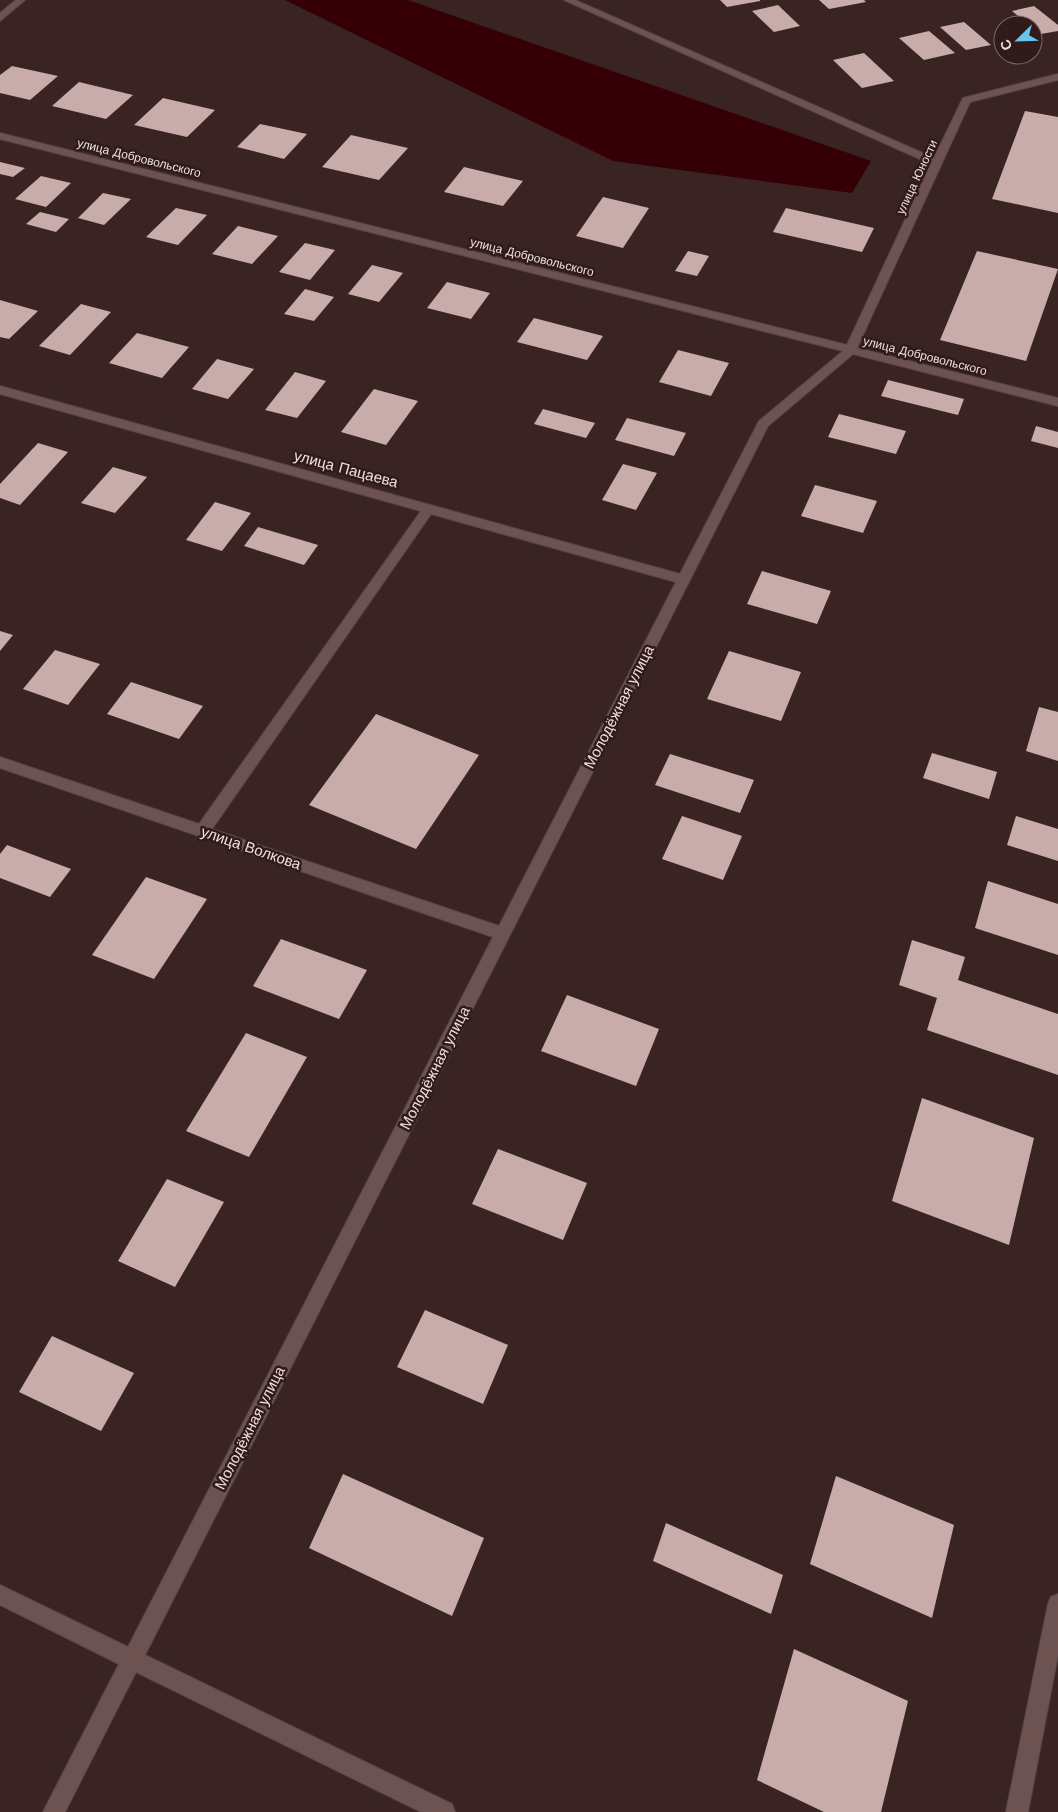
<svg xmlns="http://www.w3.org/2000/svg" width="1058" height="1812" font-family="'Work Sans',sans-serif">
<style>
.water{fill:#350005}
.building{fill:#c8acaa}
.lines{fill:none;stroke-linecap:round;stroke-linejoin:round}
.minor-casing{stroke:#564443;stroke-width:2}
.minor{fill:#6c5352;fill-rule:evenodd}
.labels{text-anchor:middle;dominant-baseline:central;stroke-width:5;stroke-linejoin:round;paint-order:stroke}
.far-street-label{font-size:12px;fill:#eedfde;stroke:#301b1a}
.street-label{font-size:15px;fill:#eedfde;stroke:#301b1a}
</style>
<rect width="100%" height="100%" fill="#3a2423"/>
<path class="water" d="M285,0H408L871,161L852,193L613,161Z"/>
<g class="building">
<path d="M720,0H760V1L727,7Z"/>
<path d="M819,0H864L866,2L829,9Z"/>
<path d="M778,5L800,26L774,32L752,11Z"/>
<path d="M1034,6L1058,25V31L1041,34L1033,28V25H1029L1012,11Z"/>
<path d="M964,22L991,45L966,50L940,27Z"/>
<path d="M929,31L955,53L924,60L899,38Z"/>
<path d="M864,53L894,81L862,88L833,60Z"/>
<path d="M12,66L58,76L30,100L0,93V75Z"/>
<path d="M79,82L133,95L106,119L52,106Z"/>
<path d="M163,98L215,110L187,137L134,125Z"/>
<path d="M1025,111L1058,117V213L992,199Z"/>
<path d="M260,124L307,134L284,159L237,147Z"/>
<path d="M351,135L408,148L379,180L322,167Z"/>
<path d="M0,162L25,168L13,177L0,174Z"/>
<path d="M464,167L523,181L503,206L444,192Z"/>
<path d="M41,176L71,183L46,207L15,199Z"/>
<path d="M103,193L131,199L104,225L78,218Z"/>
<path d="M603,197L649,208L623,248L576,236Z"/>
<path d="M176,208L207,215L178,245L146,237Z"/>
<path d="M786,208L874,228L862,252L773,232Z"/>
<path d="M40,212L69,219L56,232L26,224Z"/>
<path d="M238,226L278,236L252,264L212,254Z"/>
<path d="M305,243L335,250L310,280L279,272Z"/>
<path d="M688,251L709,256L697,276L675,271Z"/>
<path d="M977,251L1058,269L1026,361L940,340Z"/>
<path d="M372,265L403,273L379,302L348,294Z"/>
<path d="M447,282L490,293L471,319L427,308Z"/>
<path d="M305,289L334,297L314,321L284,314Z"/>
<path d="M0,300L38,311L9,339L0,337Z"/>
<path d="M81,304L111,312L70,355L39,346Z"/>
<path d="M534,318L603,336L587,360L517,342Z"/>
<path d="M137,333L189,347L162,378L109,363Z"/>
<path d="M678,350L729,363L711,396L659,382Z"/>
<path d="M217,359L254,369L228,399L192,389Z"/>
<path d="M295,372L326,381L297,418L265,410Z"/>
<path d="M888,380L964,399L958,415L881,396Z"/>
<path d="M374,389L418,401L386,445L341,432Z"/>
<path d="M543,409L595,423L586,438L534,424Z"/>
<path d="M839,414L906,431L896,454L828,437Z"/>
<path d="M627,418L686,433L674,456L615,440Z"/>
<path d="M1036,426L1058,432V448L1031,441Z"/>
<path d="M38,443L68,452L20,505L0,498V484Z"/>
<path d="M623,464L657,473L636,510L602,500Z"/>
<path d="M113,467L147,477L115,513L81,503Z"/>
<path d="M815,485L877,501L863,533L801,516Z"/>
<path d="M215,502L251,513L222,551L186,540Z"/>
<path d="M258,527L318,545L304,565L244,546Z"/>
<path d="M762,571L831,591L817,624L747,604Z"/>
<path d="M0,631L13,635L0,651Z"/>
<path d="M55,650L100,664L68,705L23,689Z"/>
<path d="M729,651L801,672L781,721L707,699Z"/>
<path d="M131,682L203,706L179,739L107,714Z"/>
<path d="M1039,707L1058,712V761L1026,751Z"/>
<path d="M376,714L479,755L416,849L309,805Z"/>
<path d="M932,753L997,772L989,799L923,778Z"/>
<path d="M670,754L754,780L740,813L655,785Z"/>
<path d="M682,816L742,836L723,880L662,859Z"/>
<path d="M1016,816L1058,829V861L1007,845Z"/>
<path d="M7,845L71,869L50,897L0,878V854Z"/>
<path d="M146,877L207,899L154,979L92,955Z"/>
<path d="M988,881L1058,904V955L975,928Z"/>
<path d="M281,939L367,970L339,1019L253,986Z"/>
<path d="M912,940L965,957L958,980L1058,1014V1075L927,1030L937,998L899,985Z"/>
<path d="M567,995L659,1029L636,1086L541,1051Z"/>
<path d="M246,1033L307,1057L249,1157L186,1131Z"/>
<path d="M922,1098L1034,1138L1009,1245L892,1201Z"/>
<path d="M498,1149L587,1183L563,1240L472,1204Z"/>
<path d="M167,1179L224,1202L175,1287L118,1261Z"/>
<path d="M425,1310L508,1345L483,1404L397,1367Z"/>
<path d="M52,1336L134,1373L101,1431L19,1392Z"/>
<path d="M343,1474L484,1538L452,1616L309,1548Z"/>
<path d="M836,1476L954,1525L932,1618L810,1564Z"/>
<path d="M666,1523L783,1575L771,1614L653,1561Z"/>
<path d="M794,1649L908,1701L881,1812H824L757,1780Z"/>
</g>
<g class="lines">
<g class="minor-casing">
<g id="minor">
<path d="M16,0H25L0,21V13Z"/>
<path d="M564,0H575L934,158L963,98L1058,74V80L970,102L857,348L1058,398V406L853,354L768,426L145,1655L452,1804L455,1812H421L136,1672L65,1812H43L119,1664L0,1605V1585L128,1647L493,937L0,768V757L199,824L421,511L0,394V386L680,574L759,421L843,351L0,139V133L847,345L931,164ZM431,514L676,582L499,926L212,829Z"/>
<path d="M1058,1594V1655L1028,1812H1006L1048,1604L1051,1597Z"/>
</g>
</g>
<use href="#minor" class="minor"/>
</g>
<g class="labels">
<g class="far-street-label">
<text transform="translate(139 158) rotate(14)">улица Добровольского</text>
<text transform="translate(917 177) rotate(-65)">улица Юности</text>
<text transform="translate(532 257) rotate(14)">улица Добровольского</text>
<text transform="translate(925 356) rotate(14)">улица Добровольского</text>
</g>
<g class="street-label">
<text transform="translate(346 469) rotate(15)">улица Пацаева</text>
<text transform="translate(619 707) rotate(-63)">Молодёжная улица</text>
<text transform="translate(251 848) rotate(19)">улица Волкова</text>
<text transform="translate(435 1068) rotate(-63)">Молодёжная улица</text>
<text transform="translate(250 1428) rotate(-63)">Молодёжная улица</text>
</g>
</g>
<g transform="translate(1018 40) rotate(247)"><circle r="24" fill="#301b1a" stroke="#7c6968"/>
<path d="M0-4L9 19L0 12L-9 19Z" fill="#69c4f1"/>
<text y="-8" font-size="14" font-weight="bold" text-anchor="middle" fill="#eedfde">С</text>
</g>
</svg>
